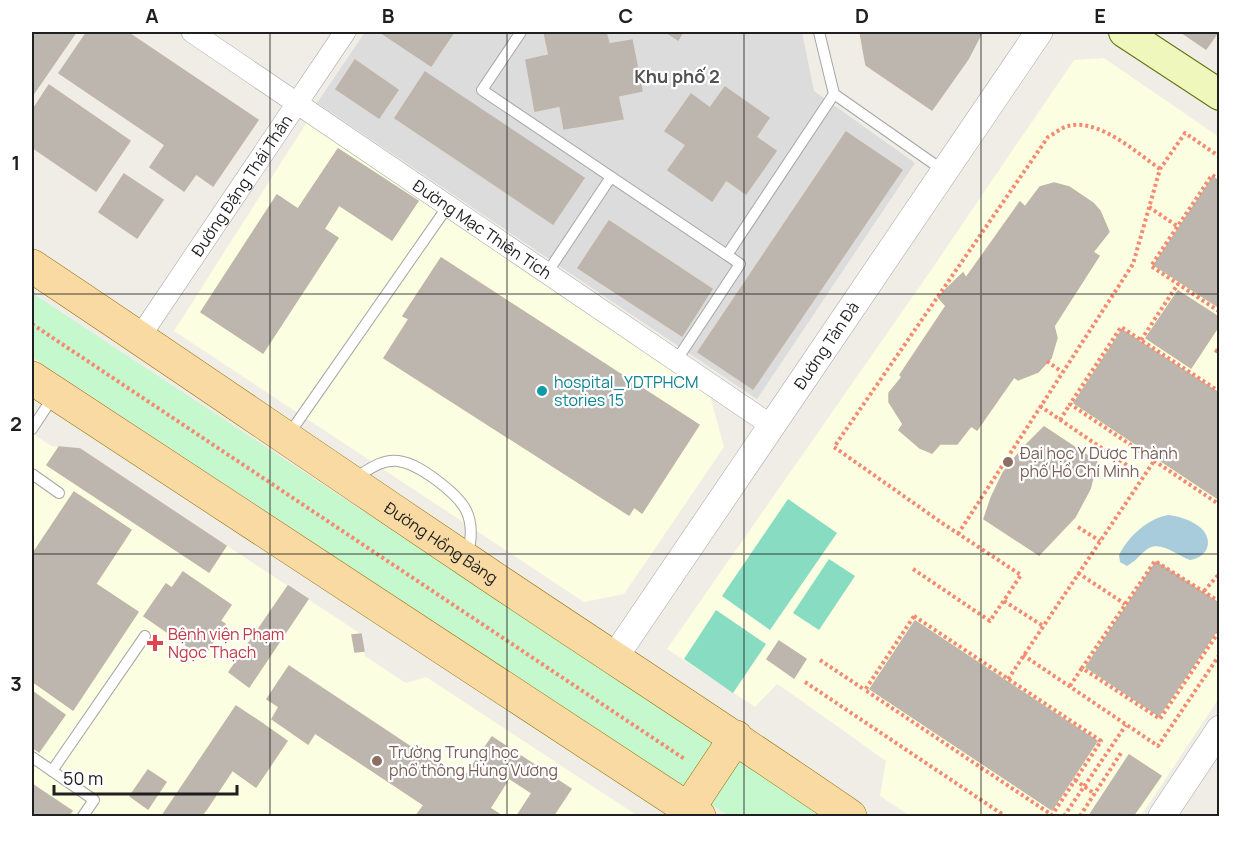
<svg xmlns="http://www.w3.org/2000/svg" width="1251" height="848" font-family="Manrope,sans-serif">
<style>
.residential{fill:#dddcdc}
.education{fill:#fbfee1}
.park{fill:#c5f8cd}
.pitch{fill:#87dcc2}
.water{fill:#a8ccdb}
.building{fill:#bcb6af;stroke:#c1b5a9;stroke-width:1.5}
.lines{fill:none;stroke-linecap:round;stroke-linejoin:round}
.service-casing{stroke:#a6a6a6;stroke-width:12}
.minor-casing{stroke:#a6a6a6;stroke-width:22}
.tertiary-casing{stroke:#a6a6a6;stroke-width:28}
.secondary-casing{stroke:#5f7409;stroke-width:32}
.primary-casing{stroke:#957106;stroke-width:34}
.path{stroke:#f58a72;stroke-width:4;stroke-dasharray:3 3;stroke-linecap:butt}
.service{stroke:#fff;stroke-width:10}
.minor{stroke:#fff;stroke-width:21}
.tertiary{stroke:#fff;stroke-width:27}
.secondary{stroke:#eff7bc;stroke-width:30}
.primary{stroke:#f8daa2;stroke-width:33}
.grid{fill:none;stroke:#1f1f1f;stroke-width:1.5;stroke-opacity:0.55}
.culture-dot{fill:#0f9aa8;stroke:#fff;stroke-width:2}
.education-dot{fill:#8d6e63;stroke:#fff;stroke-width:2}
.health-dot{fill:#e0444e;stroke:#fff;stroke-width:2}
.labels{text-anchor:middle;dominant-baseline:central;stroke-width:4.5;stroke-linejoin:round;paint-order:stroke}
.street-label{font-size:16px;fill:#1f1f1f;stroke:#fff}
.culture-label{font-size:16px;fill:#0d838f;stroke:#fff;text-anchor:start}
.education-label{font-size:16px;fill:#785e54;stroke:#fff;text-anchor:start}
.health-label{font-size:16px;fill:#be3a42;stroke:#fff;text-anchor:start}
.neighbourhood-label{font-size:18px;font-weight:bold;fill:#525252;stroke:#fff}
.neatline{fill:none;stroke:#1f1f1f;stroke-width:2}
.grid-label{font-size:20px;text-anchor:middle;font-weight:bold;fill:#1f1f1f}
</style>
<rect width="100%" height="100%" fill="#f0ede6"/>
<path class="residential" d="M365,32H802L814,91L915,163L757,399L317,103Z"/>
<g class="education">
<path d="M1104,58L1219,137V698L1141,816H910L880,796L886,761L796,697L777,684L755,707L667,649L927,276L1074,60Z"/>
<path d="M309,119L709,392L724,447L624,594L584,602L174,331Z"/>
<path d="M32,433L51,446L80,449L361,634L365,656L406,683L426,677L638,816H32Z"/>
</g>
<path class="park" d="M32,293L826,816H729L32,357Z"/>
<g class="pitch">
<path d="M788,499L837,533L770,630L722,596Z"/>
<path d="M829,559L855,576L819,630L793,613Z"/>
<path d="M716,610L766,644L733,693L684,659Z"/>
</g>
<path class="water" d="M1168,515C1178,516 1188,519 1197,525C1214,536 1211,557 1190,560C1178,556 1162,541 1149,548C1142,552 1137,560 1130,564L1127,566L1120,562L1119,555C1129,536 1147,519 1168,515Z"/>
<g class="building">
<path d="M32,32H76L34,93L32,91Z"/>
<path d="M87,32H127L258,120L213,186L196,174L184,191L150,167L165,145L59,73Z"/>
<path d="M380,32H454L431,66Z"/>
<path d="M544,32H606L609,44L632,40L642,91L618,96L623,119L564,129L560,106L535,111L526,60L549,55Z"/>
<path d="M666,32H683L678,40Z"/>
<path d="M860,32H982L968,59L932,110L866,65Z"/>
<path d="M1181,32H1218L1206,49Z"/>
<path d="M355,60L398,90L379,118L336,89Z"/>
<path d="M425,72L584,178L553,224L395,118Z"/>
<path d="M49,85L130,141L96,191L32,147V111Z"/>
<path d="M725,87L769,118L756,137L776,151L746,194L726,180L712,201L668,170L686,145L665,131L691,94L710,108Z"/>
<path d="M846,132L902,170L753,389L698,352Z"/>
<path d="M338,149L418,201L392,240L339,205L324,229L338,238L263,353L201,312L277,195L298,209Z"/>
<path d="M124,174L163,200L137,238L99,212Z"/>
<path d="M1213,177L1220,182V308L1154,265Z"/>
<path d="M1054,183L1069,187L1093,203L1100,211L1109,232L1093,252L1099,256L1054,326L1057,338L1051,358L1038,372L1018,380L1014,377L977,430L971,426L957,444H940L932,453L920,448L899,430L903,424L889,402V393L902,377L900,375L946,306L938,297L963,273L966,278L1020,202L1025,207L1040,187Z"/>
<path d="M609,221L712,289L682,336L578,268Z"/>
<path d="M441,258L699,425L642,513L634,507L629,515L384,358L409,319L403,316Z"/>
<path d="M1178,291L1220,318V324L1191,368L1146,338Z"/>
<path d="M1122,330L1220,394V500L1074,403Z"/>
<path d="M1044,427L1097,462L1090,489L1075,517L1039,555L984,519L991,498L1003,473L1022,449Z"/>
<path d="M59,447L80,449L226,546L209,572L47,465Z"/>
<path d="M74,492L131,530L32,681V555Z"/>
<path d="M1156,562L1220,604V626L1159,716L1086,667Z"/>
<path d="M183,572L231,605L220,621L225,624L203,657L144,616L166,584L172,588Z"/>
<path d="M96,584L138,612L73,710L32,681Z"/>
<path d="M288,586L308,599L249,687L229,672Z"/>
<path d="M915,621L1097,741L1052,810L870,689Z"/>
<path d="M361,634L364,651L355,652L352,635Z"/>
<path d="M779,641L806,659L794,678L767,659Z"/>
<path d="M289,666L462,781L492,737L571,789L553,816H517L532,793L509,778L490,808L502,816H416L424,805L315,733L308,744L272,719L279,707L267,699Z"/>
<path d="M32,691L65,715L39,752L32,747Z"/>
<path d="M236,706L263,724L206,810L201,816H162Z"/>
<path d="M263,724L287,741L256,787L232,770Z"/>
<path d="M1129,755L1161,776L1133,816H1089Z"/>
<path d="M148,770L166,782L148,809L130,796Z"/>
<path d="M32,784L72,811L68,816H32Z"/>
</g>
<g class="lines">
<g class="service-casing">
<g id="service">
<path d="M521,32L482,90L727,255L834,94"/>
<path d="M819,32L834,94L944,171"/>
<path d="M547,273L611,177"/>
<path d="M676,361L740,264L727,255"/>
<path d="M32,429L53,397"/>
<path d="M289,434L448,206"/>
<path d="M32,474L59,493"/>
<path d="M355,478C368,470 381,459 398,461C412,463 424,471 435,479C465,501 477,516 468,554"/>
<path d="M32,757L94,800L83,816"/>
<path d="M52,771L145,636"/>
</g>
</g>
<g class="minor-casing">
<g id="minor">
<path id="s1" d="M192,32L772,426"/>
<path id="s2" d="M139,338L345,32"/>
</g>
</g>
<g class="tertiary-casing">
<g id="tertiary">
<path id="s3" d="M614,658L1039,32"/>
<path d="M1162,816L1220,729"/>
</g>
</g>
<g class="secondary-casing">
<path id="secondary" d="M1124,32L1220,95"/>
</g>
<g class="primary-casing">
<g id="primary">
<path id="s4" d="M32,266C178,363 322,463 467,560C594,646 724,729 850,816"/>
<path d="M32,378L699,816"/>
<path d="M688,809L736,737"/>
</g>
</g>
<g class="path">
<path d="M1220,180L1212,175L1151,266L1220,312"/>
<path d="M1149,207L1177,226"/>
<path d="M32,324L686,760"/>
<path d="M1141,340L1178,284"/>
<path d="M1215,350L1220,353"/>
<path d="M1047,361L1062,372"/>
<path d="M1220,392L1121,327L1070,404L1220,505"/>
<path d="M1040,406L1128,466"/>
<path d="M1060,420L1070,404"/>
<path d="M1078,527L1100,541"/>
<path d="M958,534L1133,264L1160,169L1185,133L1220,157"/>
<path d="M913,569L990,621L1021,575L942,523L834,447L1048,137C1054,134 1062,127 1068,126C1099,118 1137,153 1160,169"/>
<path d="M1078,573L1125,604"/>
<path d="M1204,591L1220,573"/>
<path d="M1004,601L1043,626"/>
<path d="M1220,602L1155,561L1082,668L1160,719L1220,630"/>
<path d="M914,616L1101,741L1052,815L865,690Z"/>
<path d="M1023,655L1158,746L1220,654"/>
<path d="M820,660L865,690"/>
<path d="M1008,679L1154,461"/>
<path d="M805,682L1005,816"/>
<path d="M1070,686L1082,668"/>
<path d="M1075,780L1095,794"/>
<path d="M1064,816L1126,725"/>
<path d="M1080,816L1121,753"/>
</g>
<use href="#service" class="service"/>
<use href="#minor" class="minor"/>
<use href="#tertiary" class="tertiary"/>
<use href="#secondary" class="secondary"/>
<use href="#primary" class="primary"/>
</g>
<path class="grid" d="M270,32V816M507,32V816M744,32V816M981,32V816M32,294H1220M32,554H1220"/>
<circle class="culture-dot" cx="542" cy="391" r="6"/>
<g class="education-dot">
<circle cx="1008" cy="462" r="6"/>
<circle cx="377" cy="761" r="6"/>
</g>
<path class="health-dot" d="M152 634h6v6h6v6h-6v6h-6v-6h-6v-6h6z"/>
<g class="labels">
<g class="street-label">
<text stroke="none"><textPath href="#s2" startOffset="184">Đường Đặng Thái Thân</textPath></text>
<text stroke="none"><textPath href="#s1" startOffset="351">Đường Mạc Thiên Tích</textPath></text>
<text stroke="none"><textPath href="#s3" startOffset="378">Đường Tản Đà</textPath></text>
<text stroke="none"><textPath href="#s4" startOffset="494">Đường Hồng Bàng</textPath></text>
</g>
<g class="culture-label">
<text x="554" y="382">hospital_YDTPHCM<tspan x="554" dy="18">stories 15</tspan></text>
</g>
<g class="education-label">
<text x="1020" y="453">Đại học Y Dược Thành<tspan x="1020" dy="18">phố Hồ Chí Minh</tspan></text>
<text x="389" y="752">Trường Trung học<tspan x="389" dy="18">phổ thông Hùng Vương</tspan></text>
</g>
<g class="health-label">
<text x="168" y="634">Bệnh viện Phạm<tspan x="168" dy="18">Ngọc Thạch</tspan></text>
</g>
<g class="neighbourhood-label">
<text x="677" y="76">Khu phố 2</text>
</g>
</g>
<rect width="1251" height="848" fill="none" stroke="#ffffff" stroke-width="66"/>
<path d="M54 785v9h183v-9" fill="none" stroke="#1f1f1f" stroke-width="3"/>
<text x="63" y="785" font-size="18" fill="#1f1f1f" stroke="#ffffff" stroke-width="4.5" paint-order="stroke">50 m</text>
<rect x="33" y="33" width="1185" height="782" class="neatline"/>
<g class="grid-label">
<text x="152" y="23">A</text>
<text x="388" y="23">B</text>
<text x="626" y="23">C</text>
<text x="862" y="23">D</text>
<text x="1100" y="23">E</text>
<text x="16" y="170">1</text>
<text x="16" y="431">2</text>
<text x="16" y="691">3</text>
</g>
</svg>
